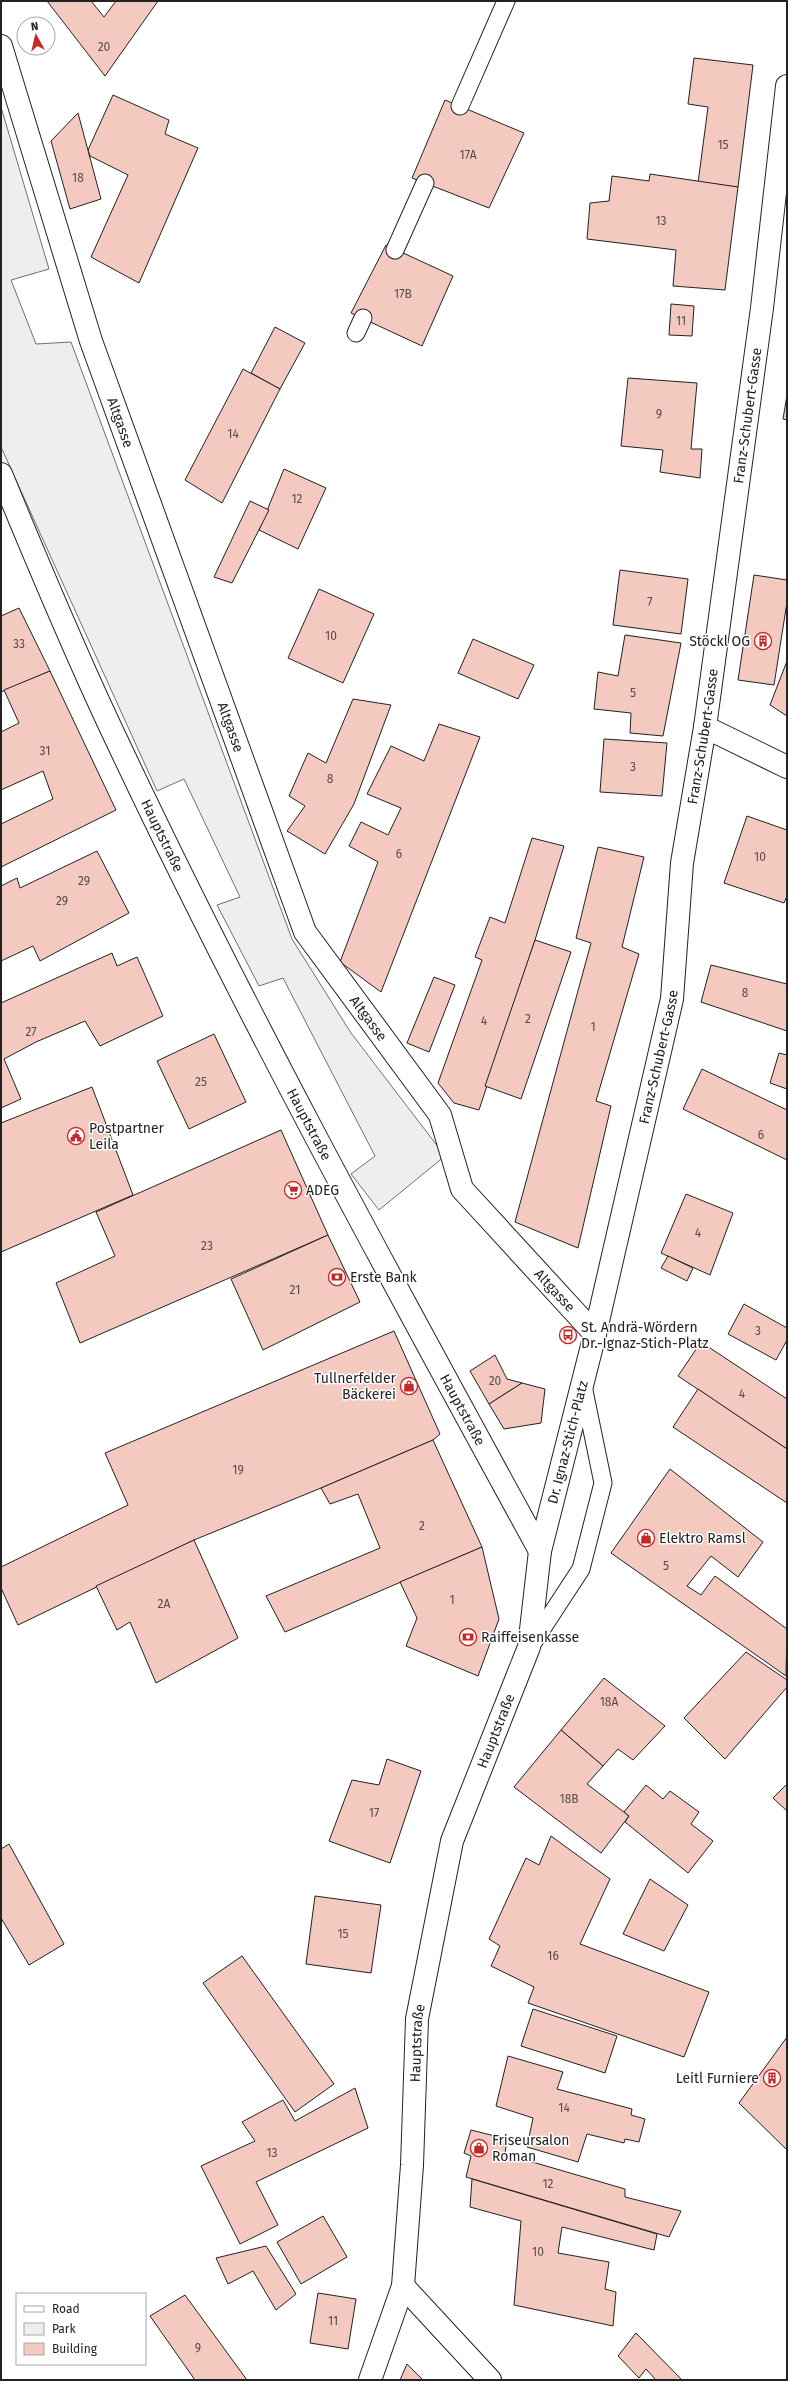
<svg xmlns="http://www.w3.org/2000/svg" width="788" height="2381" font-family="'Fira Sans',sans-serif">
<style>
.green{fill:#eee;stroke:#6f6f6f}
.building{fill:#f3c9c0;stroke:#222}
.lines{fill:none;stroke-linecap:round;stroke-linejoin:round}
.service-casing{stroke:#222;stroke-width:19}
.minor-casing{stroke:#222;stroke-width:24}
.service{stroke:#fff;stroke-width:17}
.minor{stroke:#fff;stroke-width:22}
.labels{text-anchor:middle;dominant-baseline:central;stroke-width:3;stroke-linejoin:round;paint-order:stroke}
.number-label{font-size:12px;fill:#564c4a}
.street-label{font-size:14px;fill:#222;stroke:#fff}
.poi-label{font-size:14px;fill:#222;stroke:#fff;text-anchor:start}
</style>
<rect width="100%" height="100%" fill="#fff"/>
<path class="green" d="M1,107L49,269L11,280L36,344L71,342L292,939L351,1033L445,1156L379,1210L351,1174L375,1156L283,978L259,986L217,905L240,897L184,779L157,791L1,447Z"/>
<g class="building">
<path d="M47,1H91L104,17L116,1H158L105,76Z"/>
<path d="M694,58L753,65L738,187L698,183L708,107L688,104Z"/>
<path d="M113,95L169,120L165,134L198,148L139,283L91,257L128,175L90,156L88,150Z"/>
<path d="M445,100L524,133L489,208L412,178Z"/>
<path d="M78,113L101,199L70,209L51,141Z"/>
<path d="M650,174L738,187L725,290L673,286L676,250L587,239L590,203L609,201L612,176L649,181Z"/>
<path d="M386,245L453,276L422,346L351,313Z"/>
<path d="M671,304L694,306L692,336L669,335Z"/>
<path d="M275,327L305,343L280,389L251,373Z"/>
<path d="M243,369L280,389L222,503L185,480Z"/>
<path d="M628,378L697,383L691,449H702L700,478L660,472L663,450L621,446Z"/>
<path d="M787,395V420L783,419Z"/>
<path d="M284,469L326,488L298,549L259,530Z"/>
<path d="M250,501L269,510L232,583L214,577Z"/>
<path d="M620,570L688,579L681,634L613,625Z"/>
<path d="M754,575L787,580V602L774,685L738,680Z"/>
<path d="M319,589L374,614L343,683L288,658Z"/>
<path d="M19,608L50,671L1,692V616Z"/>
<path d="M625,635L681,643L663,736L630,733L631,713L594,709L598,672L618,676Z"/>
<path d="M473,639L534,665L518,699L458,673Z"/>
<path d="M787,661V716L770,705Z"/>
<path d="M50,671L116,810L1,867V824L53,799L43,771L1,790V732L19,723L4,690Z"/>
<path d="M353,699L391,705L354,804L325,854L287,831L305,806L289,796L308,753L326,763Z"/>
<path d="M439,724L480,737L381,992L340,962L378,862L349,846L361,822L388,835L401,808L367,794L391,746L424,761Z"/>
<path d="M604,739L667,743L662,796L600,792Z"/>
<path d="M747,816L787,830V896L784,903L724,883Z"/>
<path d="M532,838L564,846L535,940L479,1110L454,1103L438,1083L482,960L475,957L490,917L505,923Z"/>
<path d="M598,847L644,857L622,947L639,954L596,1101L611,1106L578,1248L515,1222L591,943L576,938Z"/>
<path d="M97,851L129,913L40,961L33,946L1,961V886L17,878L20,888Z"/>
<path d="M535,940L571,952L521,1099L485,1086Z"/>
<path d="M112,953L117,966L137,957L163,1016L100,1046L85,1021L36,1042L4,1059L21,1099L1,1108V1003Z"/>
<path d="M711,965L787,984V1031L701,1002Z"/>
<path d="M434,977L455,985L429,1052L407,1043Z"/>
<path d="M214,1034L246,1102L189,1129L157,1061Z"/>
<path d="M779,1053L787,1055V1089L770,1083Z"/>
<path d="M702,1069L787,1110V1160L683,1109Z"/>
<path d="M92,1087L133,1195L1,1252V1123Z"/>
<path d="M281,1130L328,1235L80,1343L56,1283L115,1256L96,1212Z"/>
<path d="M686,1194L733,1213L710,1275L661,1253Z"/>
<path d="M328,1235L360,1302L263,1350L231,1279Z"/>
<path d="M668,1256L693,1268L687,1281L661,1268Z"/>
<path d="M744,1304L787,1328V1340L776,1360L728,1334Z"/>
<path d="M394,1331L440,1434L433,1440L321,1488L194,1540L18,1625L1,1588V1567L128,1505L105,1453Z"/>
<path d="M701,1342L787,1399V1449L678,1376Z"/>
<path d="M495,1355L507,1379L522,1383L489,1404L470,1371Z"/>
<path d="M522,1383L545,1389L541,1423L504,1429L489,1404Z"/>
<path d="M698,1389L787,1449V1503L673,1427Z"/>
<path d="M433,1440L482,1547L285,1632L266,1596L380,1548L358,1494L330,1504L321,1488Z"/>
<path d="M670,1469L763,1542L738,1577L711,1556L687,1586L701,1595L715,1576L787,1629L786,1676L611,1553Z"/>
<path d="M194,1540L238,1638L156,1683L130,1622L117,1630L96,1586Z"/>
<path d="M482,1547L499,1619L478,1676L406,1646L417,1618L400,1582Z"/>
<path d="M746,1652L787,1680V1687L725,1759L684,1718Z"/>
<path d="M604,1678L665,1726L633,1760L618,1749L603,1766L561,1730Z"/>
<path d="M561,1730L603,1766L587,1784L629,1816L601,1853L514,1787Z"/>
<path d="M387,1759L421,1771L390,1863L329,1841L352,1780L379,1785Z"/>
<path d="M787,1784V1811L773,1798Z"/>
<path d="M646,1785L663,1799L670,1791L699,1812L691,1824L713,1841L688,1873L625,1822L629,1816L624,1812Z"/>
<path d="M551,1836L610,1879L580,1944L709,1992L684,2057L528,2003L534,1987L491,1966L500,1946L489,1939L526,1858L539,1865Z"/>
<path d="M9,1844L64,1944L29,1965L1,1918V1849Z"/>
<path d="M650,1879L688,1905L664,1951L623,1934Z"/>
<path d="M315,1896L381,1905L371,1973L306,1964Z"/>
<path d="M242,1956L334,2084L295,2112L203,1983Z"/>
<path d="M533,2009L617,2036L605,2073L521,2046Z"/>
<path d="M787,2037V2150L739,2103Z"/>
<path d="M508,2056L563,2072L557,2089L632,2109L631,2115L645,2119L639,2142L625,2139L624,2143L587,2134L578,2162L527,2147L533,2118L496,2106Z"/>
<path d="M355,2088L368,2128L256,2182L278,2225L240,2244L201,2166L255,2141L242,2122L283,2100L295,2121Z"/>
<path d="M471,2130L507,2139L505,2154L625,2189V2197L681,2211L669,2237L466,2177L471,2156L464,2153Z"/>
<path d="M472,2179L657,2234L654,2250L562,2227L558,2253L609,2262L605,2289L616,2292L613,2326L514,2305L521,2221L470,2207Z"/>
<path d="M323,2216L347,2257L301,2284L277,2242Z"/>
<path d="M266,2246L296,2294L276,2310L253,2271L228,2284L216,2258Z"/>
<path d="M318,2293L356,2299L348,2349L310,2343Z"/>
<path d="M185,2295L247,2380H195L150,2316Z"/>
<path d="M636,2333L682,2380H656L646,2369L639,2378L618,2356Z"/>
<path d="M407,2364L423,2380H400Z"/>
</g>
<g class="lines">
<g class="service-casing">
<g id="service">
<path d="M460,106L506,1"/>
<path d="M395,250L425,183"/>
<path d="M356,333L363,318"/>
<path d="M530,1647L581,1569L603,1483L583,1386"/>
</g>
</g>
<g class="minor-casing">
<g id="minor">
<path id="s1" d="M1,46L91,341L305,932L440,1115L462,1189L595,1334"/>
<path id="s2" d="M1,474C38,564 75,653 117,741C247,1017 394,1284 540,1551"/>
<path d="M705,727L787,767"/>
<path d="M403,2286L490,2380"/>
<path id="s3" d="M370,2380L403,2286L412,2165L417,2019L452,1841L529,1647L540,1551L595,1334L672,999L682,863L705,727L762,308L787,86"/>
</g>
</g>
<use href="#service" class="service"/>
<use href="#minor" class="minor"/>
</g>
<defs>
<g id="building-ring" transform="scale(0.9)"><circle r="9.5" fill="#fff" stroke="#c62828" stroke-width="1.5"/><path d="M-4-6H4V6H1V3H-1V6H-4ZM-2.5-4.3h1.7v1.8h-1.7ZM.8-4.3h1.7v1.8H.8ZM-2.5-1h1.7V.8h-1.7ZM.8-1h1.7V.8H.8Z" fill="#c62828"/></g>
<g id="civic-ring" transform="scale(0.9)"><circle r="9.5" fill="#fff" stroke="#c62828" stroke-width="1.5"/><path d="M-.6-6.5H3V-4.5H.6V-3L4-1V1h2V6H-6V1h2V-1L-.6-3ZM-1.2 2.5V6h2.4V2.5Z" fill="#c62828"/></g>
<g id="supermarket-ring" transform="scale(0.9)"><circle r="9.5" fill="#fff" stroke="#c62828" stroke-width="1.5"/><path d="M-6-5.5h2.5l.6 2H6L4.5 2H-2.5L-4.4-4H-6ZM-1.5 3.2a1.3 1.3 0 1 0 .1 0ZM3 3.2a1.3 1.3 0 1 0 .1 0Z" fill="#c62828"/></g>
<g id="bank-ring" transform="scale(0.9)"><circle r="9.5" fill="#fff" stroke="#c62828" stroke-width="1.5"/><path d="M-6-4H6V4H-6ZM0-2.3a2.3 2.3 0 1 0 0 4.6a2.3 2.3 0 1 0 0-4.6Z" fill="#c62828"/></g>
<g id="bus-ring" transform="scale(0.9)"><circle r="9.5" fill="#fff" stroke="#c62828" stroke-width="1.5"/><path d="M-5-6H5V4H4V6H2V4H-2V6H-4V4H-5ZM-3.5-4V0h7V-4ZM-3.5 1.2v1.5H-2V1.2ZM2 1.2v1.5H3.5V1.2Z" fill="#c62828"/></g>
<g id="shop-ring" transform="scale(0.9)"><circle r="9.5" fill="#fff" stroke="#c62828" stroke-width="1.5"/><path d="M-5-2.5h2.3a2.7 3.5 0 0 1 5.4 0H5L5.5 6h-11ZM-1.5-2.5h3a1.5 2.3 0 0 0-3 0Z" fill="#c62828"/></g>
</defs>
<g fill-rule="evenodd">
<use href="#building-ring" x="763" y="641"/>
<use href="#civic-ring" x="76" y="1136"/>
<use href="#supermarket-ring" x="293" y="1190"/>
<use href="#bank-ring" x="337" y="1277"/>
<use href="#bus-ring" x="568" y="1335"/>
<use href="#shop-ring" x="409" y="1386"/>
<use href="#shop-ring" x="646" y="1538"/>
<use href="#bank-ring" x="468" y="1637"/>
<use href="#building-ring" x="772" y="2078"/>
<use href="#shop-ring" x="479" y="2148"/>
</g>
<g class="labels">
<g class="number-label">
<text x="104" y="47">20</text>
<text x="723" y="145">15</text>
<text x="468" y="155">17A</text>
<text x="78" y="178">18</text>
<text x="661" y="221">13</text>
<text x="403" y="294">17B</text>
<text x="681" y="321">11</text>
<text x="659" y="414">9</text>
<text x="233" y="434">14</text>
<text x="297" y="499">12</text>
<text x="650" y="602">7</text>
<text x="331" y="636">10</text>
<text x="19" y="644">33</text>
<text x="633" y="693">5</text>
<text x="45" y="751">31</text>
<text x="633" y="767">3</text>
<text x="330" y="779">8</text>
<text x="399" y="854">6</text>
<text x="760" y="857">10</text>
<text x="84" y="881">29</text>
<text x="62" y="901">29</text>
<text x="745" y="993">8</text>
<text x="528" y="1019">2</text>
<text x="484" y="1021">4</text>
<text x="593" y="1027">1</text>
<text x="31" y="1032">27</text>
<text x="201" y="1082">25</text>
<text x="761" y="1135">6</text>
<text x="698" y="1233">4</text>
<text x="207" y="1246">23</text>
<text x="295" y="1290">21</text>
<text x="758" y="1331">3</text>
<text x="495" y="1381">20</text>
<text x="742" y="1394">4</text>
<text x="238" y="1470">19</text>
<text x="422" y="1526">2</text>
<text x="666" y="1566">5</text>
<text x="452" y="1600">1</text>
<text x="164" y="1604">2A</text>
<text x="609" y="1702">18A</text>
<text x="569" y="1799">18B</text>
<text x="374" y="1813">17</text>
<text x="343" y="1934">15</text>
<text x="553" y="1956">16</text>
<text x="564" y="2108">14</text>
<text x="272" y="2153">13</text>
<text x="548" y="2184">12</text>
<text x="538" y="2252">10</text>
<text x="333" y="2321">11</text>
<text x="198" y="2348">9</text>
</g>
<g class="street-label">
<text stroke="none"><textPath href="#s3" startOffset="2010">Franz-Schubert-Gasse</textPath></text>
<text stroke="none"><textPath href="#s1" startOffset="395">Altgasse</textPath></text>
<text stroke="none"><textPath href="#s1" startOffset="719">Altgasse</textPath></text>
<text stroke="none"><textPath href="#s3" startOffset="1686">Franz-Schubert-Gasse</textPath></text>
<text stroke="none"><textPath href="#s2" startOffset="396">Hauptstraße</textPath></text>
<text stroke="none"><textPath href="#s1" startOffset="1044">Altgasse</textPath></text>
<text stroke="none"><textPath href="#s3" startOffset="1362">Franz-Schubert-Gasse</textPath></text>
<text stroke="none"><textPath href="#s2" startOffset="720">Hauptstraße</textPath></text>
<text stroke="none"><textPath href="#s1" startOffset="1379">Altgasse</textPath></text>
<text stroke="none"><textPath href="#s2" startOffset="1044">Hauptstraße</textPath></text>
<text stroke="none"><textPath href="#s3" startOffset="966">Dr. Ignaz-Stich-Platz</textPath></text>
<text stroke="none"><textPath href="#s3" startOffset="667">Hauptstraße</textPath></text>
<text stroke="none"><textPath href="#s3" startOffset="343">Hauptstraße</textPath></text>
</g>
<g class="poi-label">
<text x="750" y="641" text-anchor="end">Stöckl OG</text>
<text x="89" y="1128">Postpartner<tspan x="89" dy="16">Leila</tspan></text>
<text x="306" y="1190">ADEG</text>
<text x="350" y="1277">Erste Bank</text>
<text x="581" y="1327">St. Andrä-Wördern<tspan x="581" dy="16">Dr.-Ignaz-Stich-Platz</tspan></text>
<text x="396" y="1378" text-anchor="end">Tullnerfelder<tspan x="396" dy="16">Bäckerei</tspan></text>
<text x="659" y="1538">Elektro Ramsl</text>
<text x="481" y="1637">Raiffeisenkasse</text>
<text x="759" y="2078" text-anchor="end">Leitl Furniere</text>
<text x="492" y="2140">Friseursalon<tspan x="492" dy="16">Roman</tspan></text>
</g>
</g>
<rect width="788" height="2381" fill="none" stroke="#222222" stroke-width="4"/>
<rect x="16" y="2293" width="130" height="72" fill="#ffffff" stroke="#a7a7a7"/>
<rect x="24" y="2306" width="20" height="6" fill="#ffffff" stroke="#a7a7a7"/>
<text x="52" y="2313" font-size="12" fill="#222222">Road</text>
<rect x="24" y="2323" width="20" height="12" fill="#eeeeee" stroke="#a7a7a7"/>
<text x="52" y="2333" font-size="12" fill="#222222">Park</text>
<rect x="24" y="2343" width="20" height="12" fill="#f3c9c0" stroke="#a7a7a7"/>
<text x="52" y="2353" font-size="12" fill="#222222">Building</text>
<g transform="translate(36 36) rotate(352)"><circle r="19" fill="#ffffff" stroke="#a7a7a7"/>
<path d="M0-3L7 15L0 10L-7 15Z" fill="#c62828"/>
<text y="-6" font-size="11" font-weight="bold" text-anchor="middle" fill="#222222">N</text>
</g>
</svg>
